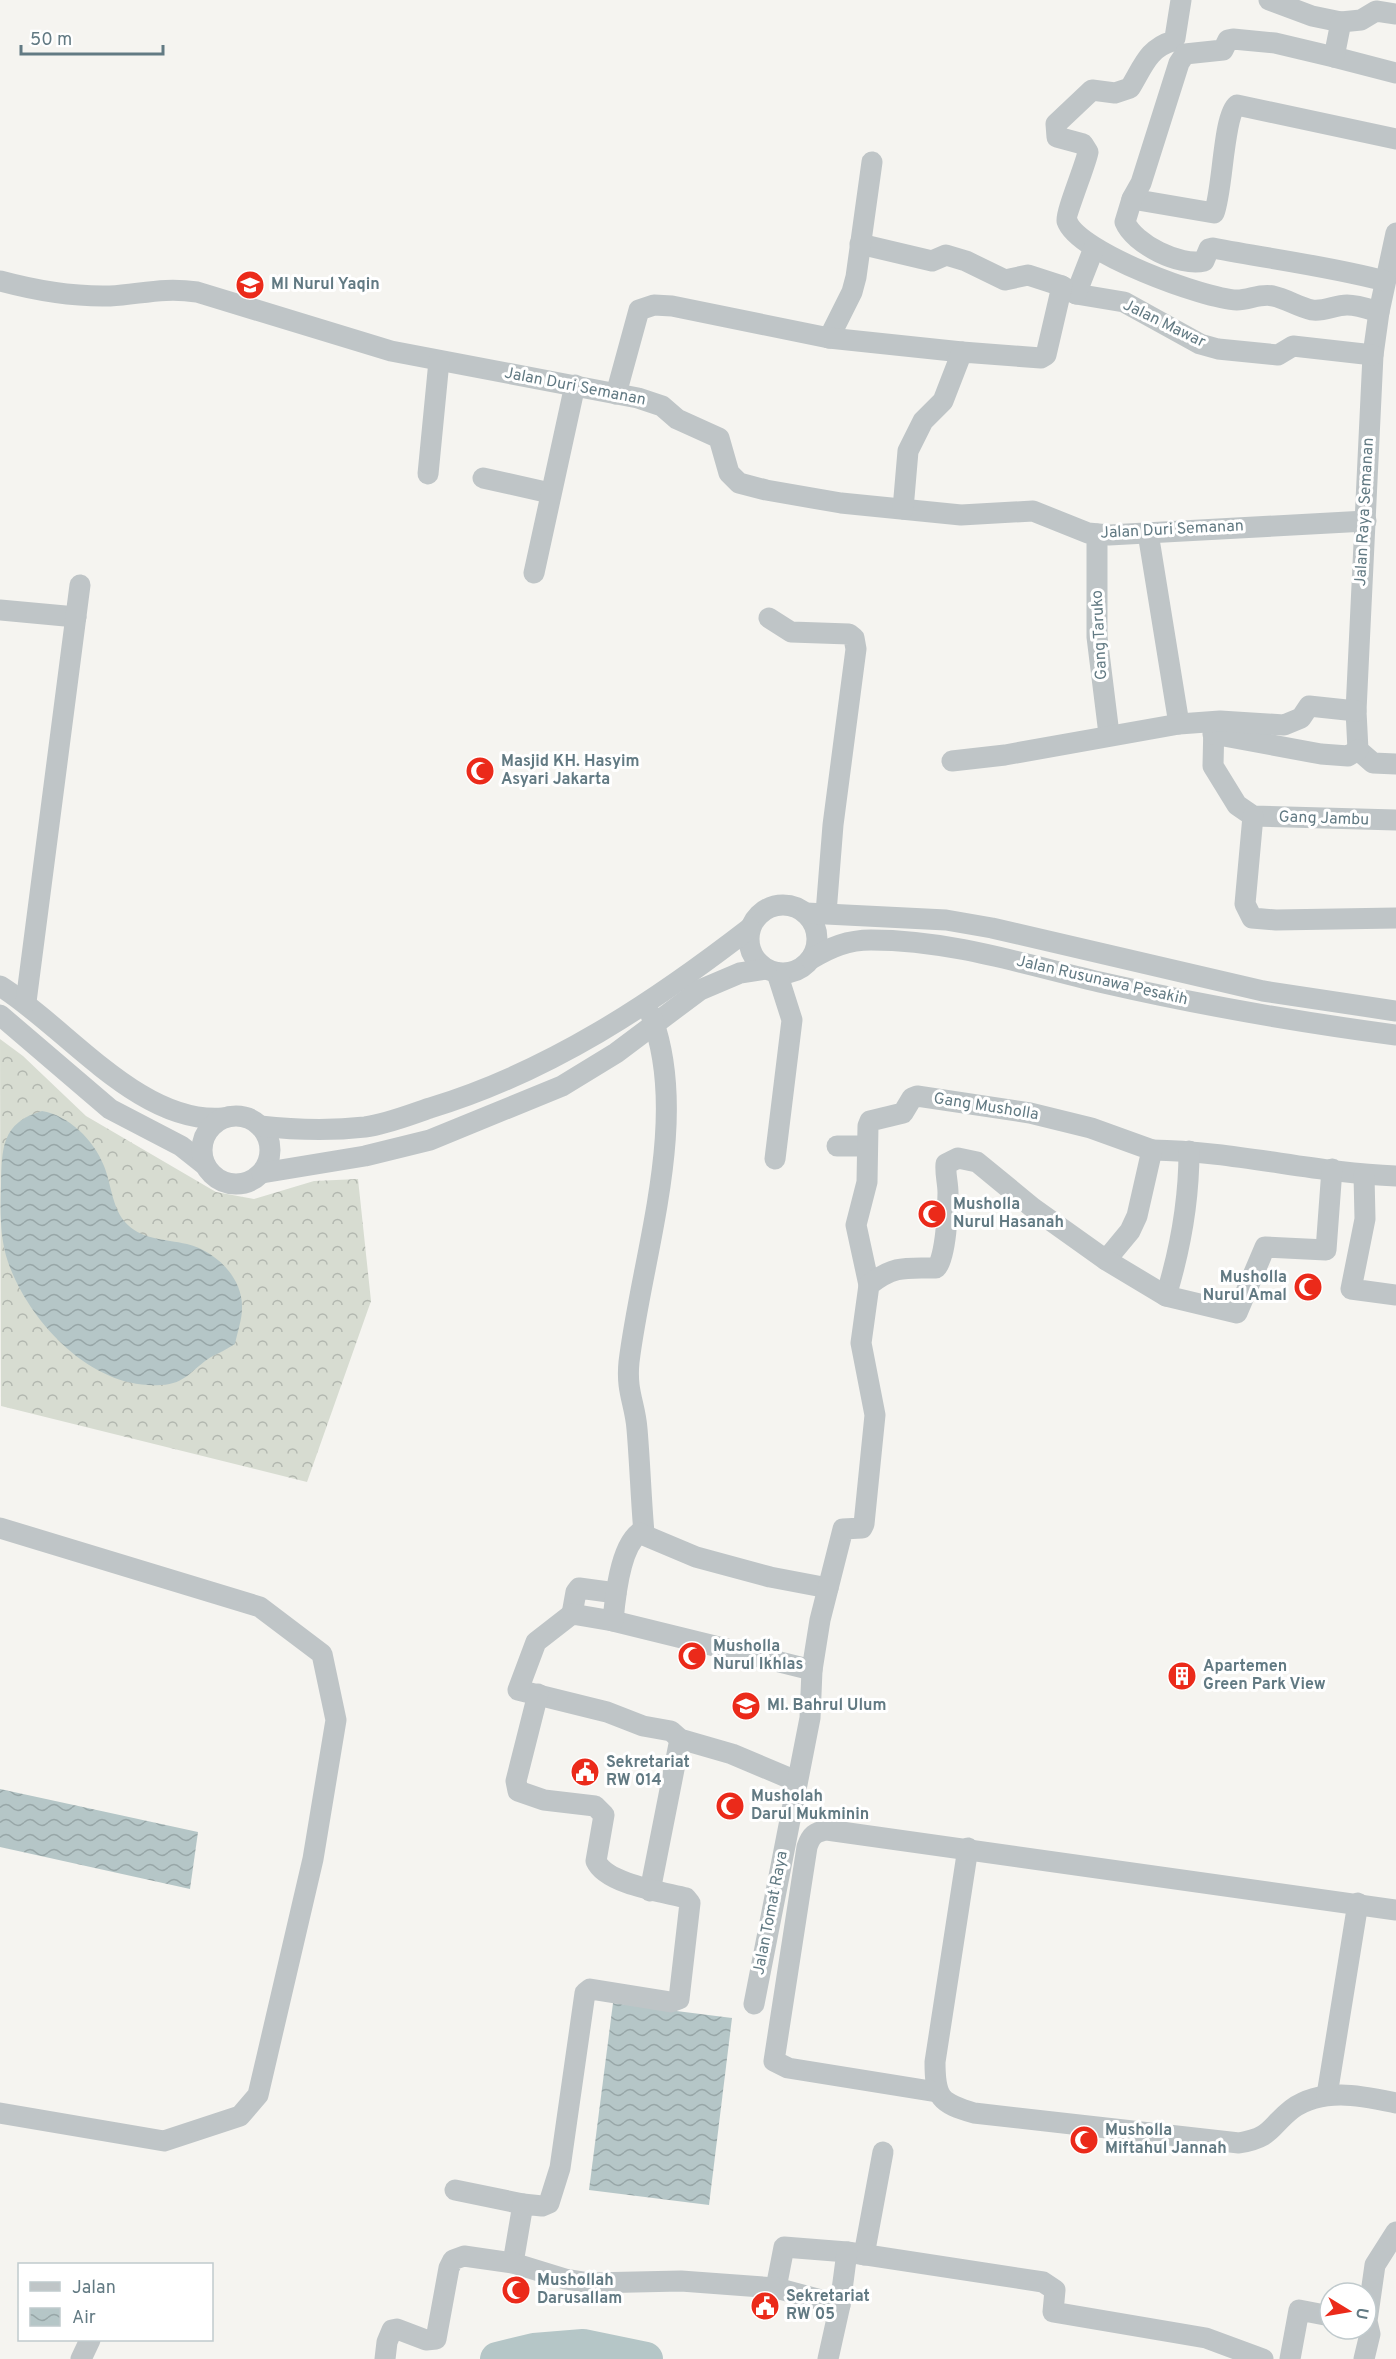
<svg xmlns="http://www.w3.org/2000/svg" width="1396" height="2359" font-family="Overpass,sans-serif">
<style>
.forest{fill:url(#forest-crowns)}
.cemetery{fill:url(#cemetery-stones)}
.water{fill:url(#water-waves)}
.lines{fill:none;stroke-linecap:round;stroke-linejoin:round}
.river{stroke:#b5c6c7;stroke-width:34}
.street{stroke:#bfc5c7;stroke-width:21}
.labels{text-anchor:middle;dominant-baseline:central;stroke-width:6;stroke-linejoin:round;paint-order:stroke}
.poi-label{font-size:16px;font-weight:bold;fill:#627a83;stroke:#fff;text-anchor:start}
.street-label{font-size:16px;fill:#627a83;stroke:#fff}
</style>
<defs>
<pattern id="forest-crowns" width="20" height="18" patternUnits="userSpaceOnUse" patternTransform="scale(1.5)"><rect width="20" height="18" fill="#d7dcd1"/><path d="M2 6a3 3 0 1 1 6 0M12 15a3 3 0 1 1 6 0" fill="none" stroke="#b2b7af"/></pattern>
<pattern id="cemetery-stones" width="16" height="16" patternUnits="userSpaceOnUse" patternTransform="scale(1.5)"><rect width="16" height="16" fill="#d7dcd1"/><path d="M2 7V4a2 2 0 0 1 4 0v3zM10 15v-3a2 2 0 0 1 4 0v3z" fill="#b2b7af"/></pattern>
<pattern id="water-waves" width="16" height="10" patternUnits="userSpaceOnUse" patternTransform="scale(1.5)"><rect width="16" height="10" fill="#b5c6c7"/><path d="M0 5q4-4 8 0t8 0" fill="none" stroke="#97a6a7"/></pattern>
</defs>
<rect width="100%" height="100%" fill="#f5f4f0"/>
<path class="forest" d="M0,1039L23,1056L86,1116L216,1192L254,1199L314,1181L358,1179L371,1301L307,1482L1,1406Z"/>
<path class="cemetery" d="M570,2353L607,2358L612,2359H533Z"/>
<g class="water">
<path d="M42,1111C68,1115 94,1140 104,1166C111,1183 112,1206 124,1221C140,1240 165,1239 187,1244C215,1251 243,1277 242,1308C242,1320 237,1333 235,1344C227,1349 219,1353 211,1357C192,1369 186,1384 161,1385C92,1390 29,1322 8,1262C0,1239 0,1211 1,1186C2,1148 1,1123 42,1111Z"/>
<path d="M0,1789L198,1832L190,1889L0,1847Z"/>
<path d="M613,2003L732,2018L709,2205L589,2190Z"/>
</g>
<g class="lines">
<path class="river" d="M497,2359L534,2350L583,2346L646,2359"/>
<g class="street">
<path d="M1181,0L1175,38L1173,41C1148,48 1143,67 1130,88L1115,93L1092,90L1056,124L1057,137L1083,144L1088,152C1086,164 1065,214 1067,221C1078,253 1205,299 1237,300C1249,300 1261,293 1273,296C1287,299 1298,307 1312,310C1324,312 1335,305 1347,305C1358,305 1369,309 1379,312"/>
<path d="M1269,0L1312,16L1341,22"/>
<path d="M1334,57L1396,73"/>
<path d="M1132,199L1214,213C1223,191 1223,116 1237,105L1396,139"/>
<path d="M1396,233L1379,312L1373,355L1356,711L1358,750L1373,763L1396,764"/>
<path d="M860,244L932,261L946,255L966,261L1005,280L1028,275L1062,286L1076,294L1124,302L1200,344L1218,349L1278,355L1293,346L1373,355"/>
<path d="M0,281C37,291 71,297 110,296C142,294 163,287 197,292L391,351L638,398L662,406L677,419L719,438L729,473L739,483L766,490L841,503L961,515L1033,511L1088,533L1109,535L1366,521"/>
<path d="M1385,281C1328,266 1270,259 1213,248L1209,249L1204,261C1180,267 1134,244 1125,222L1132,199L1141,183L1179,63L1185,54L1223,50L1228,40L1233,39L1275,43L1334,57L1341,22L1361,20L1376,11L1396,14"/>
<path d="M1076,294L1094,248"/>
<path d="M829,338L852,292L856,277L872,162"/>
<path d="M616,394L639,310L654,305L672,306L829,338L962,352"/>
<path d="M428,474L439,361"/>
<path d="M483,478L550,493"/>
<path d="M903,509L908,451L923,421L943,401L962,352L1041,358L1046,355L1062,286"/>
<path d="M1148,533L1179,724"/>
<path d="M1097,534V637L1109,734"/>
<path d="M534,573L575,385"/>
<path d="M0,610L76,617"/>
<path d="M769,618L791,632L849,634L854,638L856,649L833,825L826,913"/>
<path d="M1214,722L1213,766L1237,805L1253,816L1396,820"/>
<path d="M1213,734L1321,754L1348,756L1358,750"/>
<path d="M952,761L1005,755L1179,724L1220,721L1284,725L1301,718L1309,706L1356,711"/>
<path d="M1253,816L1245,904L1252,918L1276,920L1396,918"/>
<circle cx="783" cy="939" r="34"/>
<path d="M806,913L946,920L992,928L1263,991L1396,1011"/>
<path d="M811,959C831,947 848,940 871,940C951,940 1027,965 1104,983C1200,1005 1298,1022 1396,1035"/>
<path d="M0,986C66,1027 140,1125 223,1118"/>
<path d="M26,1002L80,585"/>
<path d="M0,1015L110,1109L181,1146L205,1165"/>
<circle cx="236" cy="1150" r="34"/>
<path d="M260,1126C296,1130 329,1131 365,1127C387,1124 409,1115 430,1108C549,1072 653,1003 750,928"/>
<path d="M837,1146H867"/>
<path d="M1152,1150C1234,1151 1314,1173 1396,1176"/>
<path d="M775,1159L792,1020L777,973"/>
<path d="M262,1173L365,1156L430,1140L562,1086L616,1053L700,990L740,973L766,969"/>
<path d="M1364,1175L1365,1219L1351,1289L1396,1295"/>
<path d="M869,1285L856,1225L867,1182L868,1126L870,1121L903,1113L912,1098L917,1096L1030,1113L1091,1128L1152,1150L1137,1216L1130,1231L1106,1260"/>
<path d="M1166,1296C1181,1247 1189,1202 1189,1151"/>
<path d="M0,1528L260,1607L322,1654L336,1720L313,1859L258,2095L240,2116L164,2141L0,2113"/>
<path d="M644,1533C641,1499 640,1464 637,1429C635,1403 626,1392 629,1362C642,1255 691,1118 651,1015"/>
<path d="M572,1614L576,1592L579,1588L616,1593"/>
<path d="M613,1621L812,1670"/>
<path d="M796,1781L732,1754L680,1739L671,1731L643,1726L607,1712L518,1690L536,1642L572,1614L613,1621C615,1598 620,1548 639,1533L696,1557L770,1577L828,1588"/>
<path d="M968,1848L935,2062C935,2098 940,2103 974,2113L1239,2143C1273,2137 1269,2127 1292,2109C1323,2087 1362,2096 1396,2103"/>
<path d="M650,1891L680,1739"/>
<path d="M754,2004L810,1718L812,1670L820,1620L843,1529L862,1528L864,1524L875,1415L861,1343L869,1285C894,1265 906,1268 936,1268C946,1259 948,1208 948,1193C948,1183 945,1174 946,1164L958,1158L977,1162L1033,1208L1106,1260L1166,1296L1237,1313L1265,1247L1326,1250L1332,1169"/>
<path d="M937,2092L788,2068L774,2061L807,1847C811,1835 815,1832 827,1830L1396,1910"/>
<path d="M1327,2095L1358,1903"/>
<path d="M455,2190L523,2204"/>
<path d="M864,2255L883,2152"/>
<path d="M513,2263L523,2204L542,2206L549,2203L560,2168L585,1993L590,1989L671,2002L679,1999L690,1903L686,1898C663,1892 606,1884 596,1861L604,1815L595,1806L544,1800L518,1791L516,1781L538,1694"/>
<path d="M776,2288L784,2247L847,2252L1043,2282L1055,2290L1053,2312L1206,2338L1263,2359"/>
<path d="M81,2359L90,2340"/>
<path d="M385,2359L387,2342L392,2330L397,2329L426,2340L436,2339L449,2268L453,2260L464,2256L513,2263L565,2279L590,2283L681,2281L776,2288L840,2305"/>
<path d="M828,2359L840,2305L847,2252"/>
<path d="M1290,2359L1299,2310L1330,2316"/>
<path d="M1364,2359L1370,2334L1367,2321L1375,2265L1396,2232"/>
</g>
</g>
<defs>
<g id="school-disc" transform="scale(1.5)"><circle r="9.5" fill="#eb2a1a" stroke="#fff"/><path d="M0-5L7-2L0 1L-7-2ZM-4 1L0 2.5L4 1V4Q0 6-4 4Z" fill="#fff"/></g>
<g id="mosque-disc" transform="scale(1.5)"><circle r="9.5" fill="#eb2a1a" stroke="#fff"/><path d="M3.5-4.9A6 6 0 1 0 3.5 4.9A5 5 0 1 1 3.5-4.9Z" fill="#fff"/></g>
<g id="building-disc" transform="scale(1.5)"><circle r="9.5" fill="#eb2a1a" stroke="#fff"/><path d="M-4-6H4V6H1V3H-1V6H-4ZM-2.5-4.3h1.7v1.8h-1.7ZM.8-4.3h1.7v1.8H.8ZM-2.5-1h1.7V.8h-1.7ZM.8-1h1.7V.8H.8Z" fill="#fff"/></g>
<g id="civic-disc" transform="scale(1.5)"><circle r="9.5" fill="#eb2a1a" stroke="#fff"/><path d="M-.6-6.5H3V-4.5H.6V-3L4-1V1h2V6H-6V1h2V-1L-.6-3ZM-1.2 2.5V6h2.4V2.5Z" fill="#fff"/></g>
</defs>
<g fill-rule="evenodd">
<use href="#school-disc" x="250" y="285"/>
<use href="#mosque-disc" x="480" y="771"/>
<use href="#mosque-disc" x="932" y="1214"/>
<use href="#mosque-disc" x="1308" y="1287"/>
<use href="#mosque-disc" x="692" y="1656"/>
<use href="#building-disc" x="1182" y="1676"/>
<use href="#school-disc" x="746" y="1706"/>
<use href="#civic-disc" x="585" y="1772"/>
<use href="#mosque-disc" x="730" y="1806"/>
<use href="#mosque-disc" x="1084" y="2140"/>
<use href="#mosque-disc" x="516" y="2290"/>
<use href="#civic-disc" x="765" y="2306"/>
</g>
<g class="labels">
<g class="poi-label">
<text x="271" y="285">MI Nurul Yaqin</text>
<text x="501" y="762">Masjid KH. Hasyim<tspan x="501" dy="18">Asyari Jakarta</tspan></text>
<text x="953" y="1205">Musholla<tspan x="953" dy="18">Nurul Hasanah</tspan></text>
<text x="1287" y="1278" text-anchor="end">Musholla<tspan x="1287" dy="18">Nurul Amal</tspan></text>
<text x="713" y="1647">Musholla<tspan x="713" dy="18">Nurul Ikhlas</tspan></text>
<text x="1203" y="1667">Apartemen<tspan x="1203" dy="18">Green Park View</tspan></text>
<text x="767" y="1706">MI. Bahrul Ulum</text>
<text x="606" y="1763">Sekretariat<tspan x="606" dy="18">RW 014</tspan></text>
<text x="751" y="1797">Musholah<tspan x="751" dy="18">Darul Mukminin</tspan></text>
<text x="1105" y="2131">Musholla<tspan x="1105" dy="18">Miftahul Jannah</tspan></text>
<text x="537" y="2281">Mushollah<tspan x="537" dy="18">Darusallam</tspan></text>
<text x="786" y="2297">Sekretariat<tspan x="786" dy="18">RW 05</tspan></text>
</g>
<g class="street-label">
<text transform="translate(1164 324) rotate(26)">Jalan Mawar</text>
<text transform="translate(575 387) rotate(11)">Jalan Duri Semanan</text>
<text transform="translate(1365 512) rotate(-87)">Jalan Raya Semanan</text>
<text transform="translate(1172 530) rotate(-3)">Jalan Duri Semanan</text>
<text transform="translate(1100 635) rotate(-93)">Gang Taruko</text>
<text transform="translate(1324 819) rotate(2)">Gang Jambu</text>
<text transform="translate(1102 981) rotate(13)">Jalan Rusunawa Pesakih</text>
<text transform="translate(986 1107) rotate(9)">Gang Musholla</text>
<text transform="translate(771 1913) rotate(-79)">Jalan Tomat Raya</text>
</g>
</g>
<rect x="18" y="2263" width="195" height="78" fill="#ffffff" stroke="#c0cacd" stroke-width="1.5"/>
<rect x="30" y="2282" width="30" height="9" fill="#bfc5c7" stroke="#c0cacd" stroke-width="1.5"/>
<text x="72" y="2293" font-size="18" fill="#627a83">Jalan</text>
<rect x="30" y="2308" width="30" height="18" fill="url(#water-waves)" stroke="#c0cacd" stroke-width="1.5"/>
<text x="72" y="2323" font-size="18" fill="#627a83">Air</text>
<g transform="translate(1348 2311) rotate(101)"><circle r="28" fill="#ffffff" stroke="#c0cacd" stroke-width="1.5"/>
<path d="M0-4.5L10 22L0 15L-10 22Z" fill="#eb2a1a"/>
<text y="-9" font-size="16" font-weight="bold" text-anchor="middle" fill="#627a83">U</text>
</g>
<path d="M21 45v9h142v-9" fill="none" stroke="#627a83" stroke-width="3"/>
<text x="30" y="45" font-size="18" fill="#627a83" stroke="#ffffff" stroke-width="4.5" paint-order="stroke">50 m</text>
</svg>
